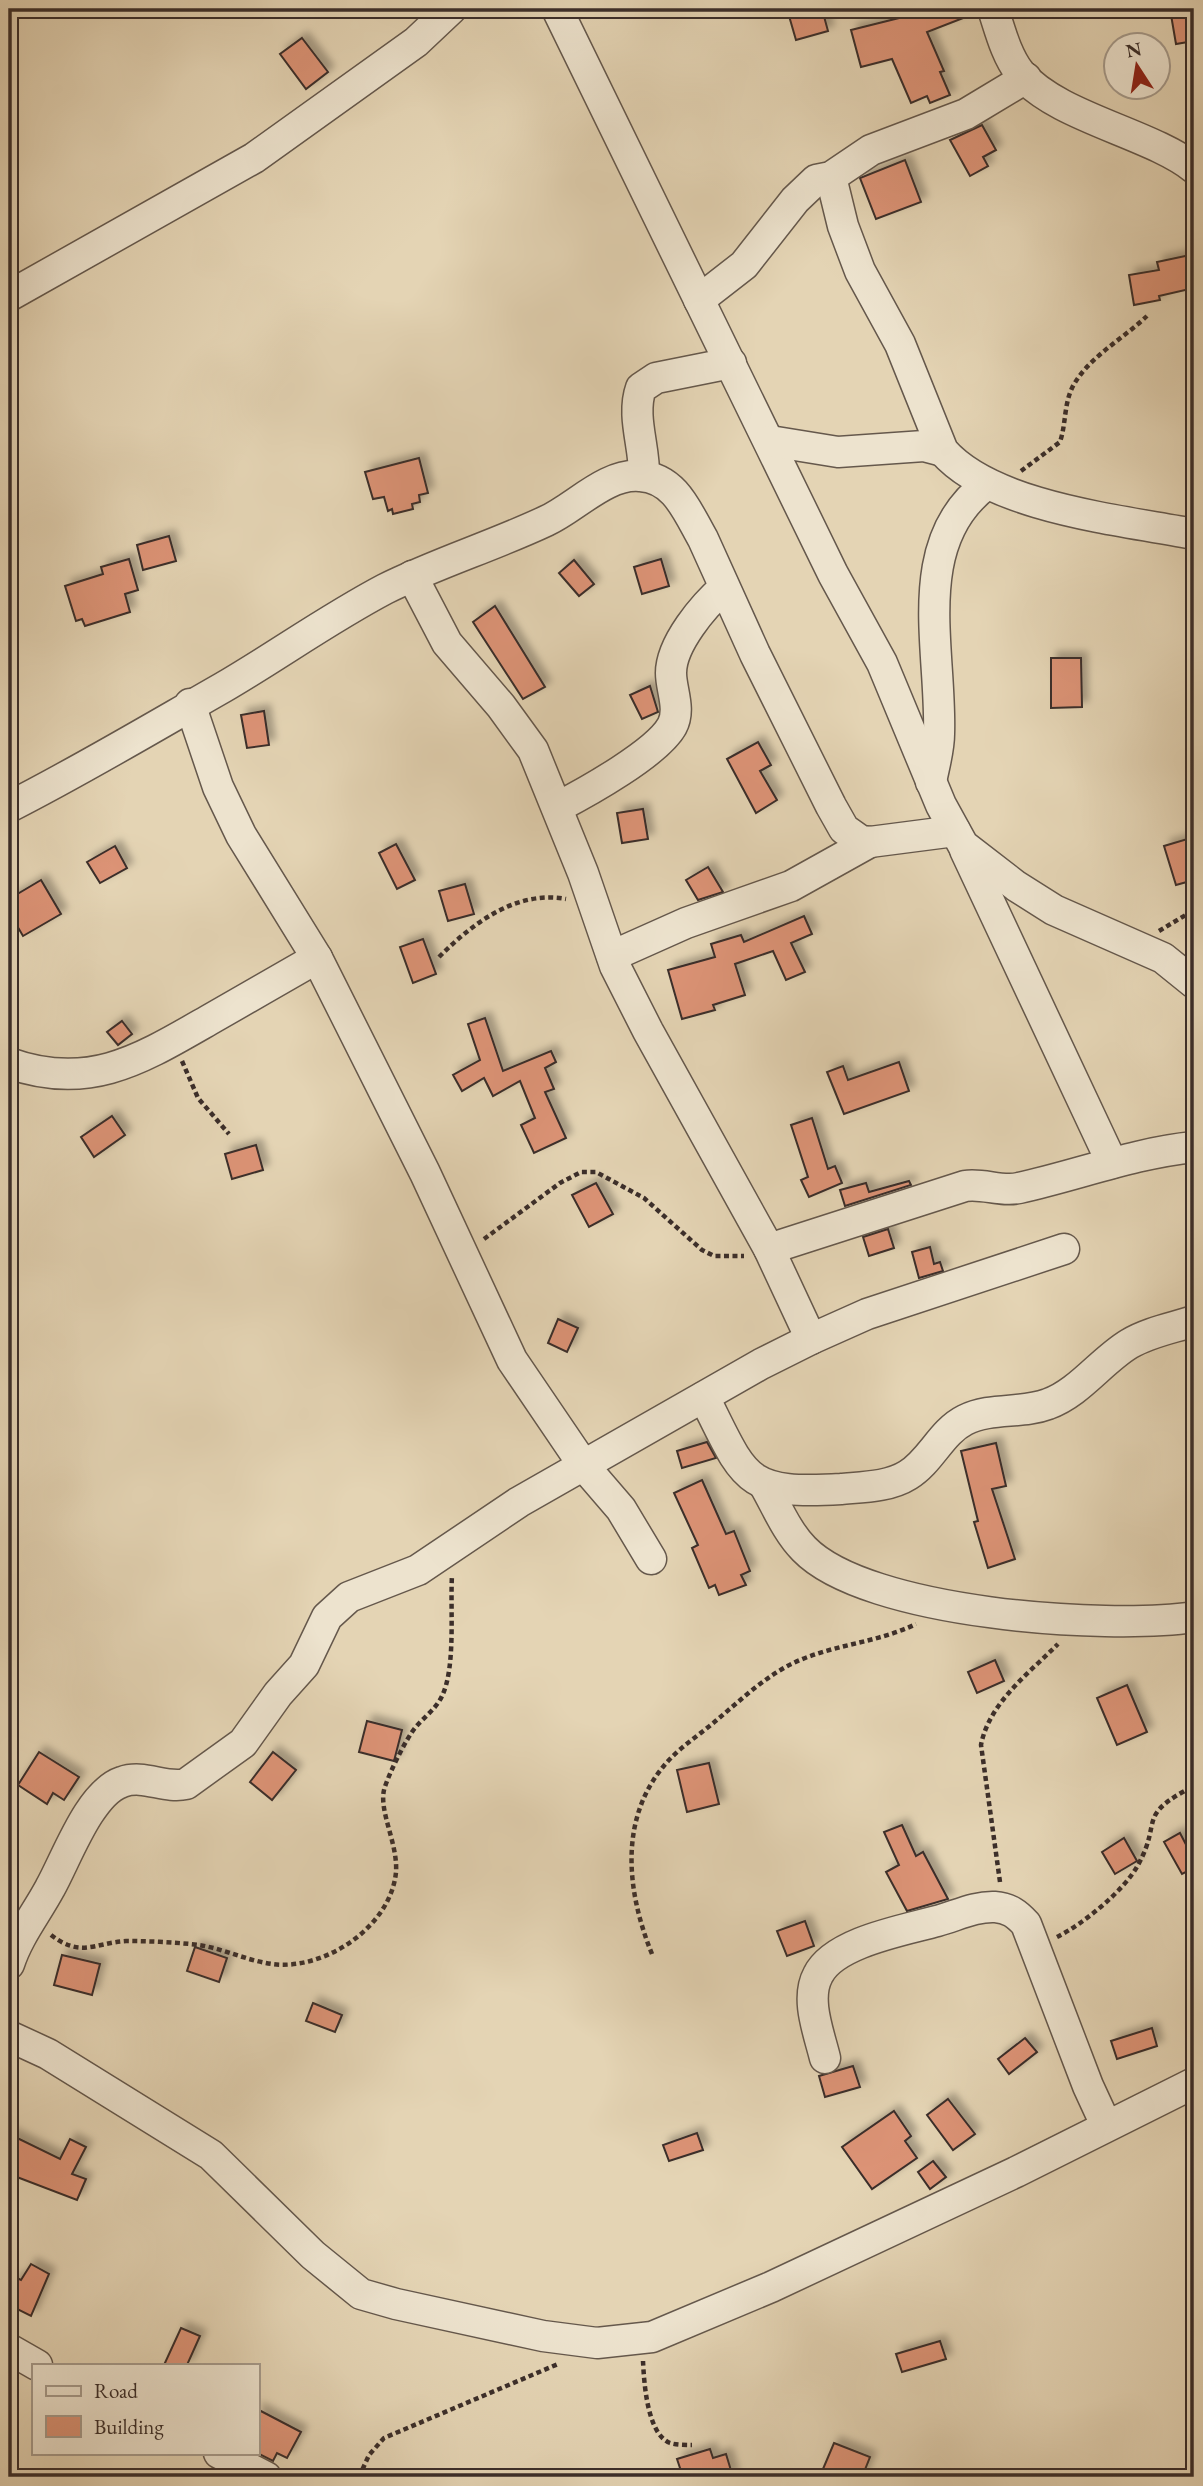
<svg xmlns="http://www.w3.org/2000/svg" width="1203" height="2486" font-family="'EB Garamond',serif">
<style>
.building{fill:#dc9376;stroke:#3b2e2a;stroke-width:2;filter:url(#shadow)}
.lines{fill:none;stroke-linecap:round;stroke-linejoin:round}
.minor-casing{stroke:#65584c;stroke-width:33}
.path{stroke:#3b2e2a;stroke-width:4.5;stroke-dasharray:5 3.5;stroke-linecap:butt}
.minor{stroke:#ede3ce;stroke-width:30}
</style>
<defs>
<filter id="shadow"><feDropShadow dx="6" dy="-6" stdDeviation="3.5" flood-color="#0004"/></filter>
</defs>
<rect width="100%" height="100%" fill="#e4d4b4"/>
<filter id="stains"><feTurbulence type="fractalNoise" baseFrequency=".00286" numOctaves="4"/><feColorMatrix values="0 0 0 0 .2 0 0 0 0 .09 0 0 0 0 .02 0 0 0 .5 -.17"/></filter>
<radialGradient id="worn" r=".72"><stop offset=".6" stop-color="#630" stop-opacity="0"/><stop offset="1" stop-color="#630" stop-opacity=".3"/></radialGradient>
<g class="building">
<path d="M787,9H822L828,31L796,40Z"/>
<path d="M895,9H976V13L927,32L944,71L940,72L950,95L930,103L927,96L911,103L892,59L861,67L851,30L899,18Z"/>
<path d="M1170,9H1194V41L1176,44Z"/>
<path d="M302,38L328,72L306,89L280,54Z"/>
<path d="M982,125L996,150L983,157L988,166L970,176L950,140Z"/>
<path d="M905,160L921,202L876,219L860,178Z"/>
<path d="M1190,255L1194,288L1159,296L1160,300L1134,305L1129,275L1159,270L1157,262Z"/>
<path d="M419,458L428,493L419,495L420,502L412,504L413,509L393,514L392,509L388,511L384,497L373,499L365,472Z"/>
<path d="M169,536L176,561L143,570L137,545Z"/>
<path d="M129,559L138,590L125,594L130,612L85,626L82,619L76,621L65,586L103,574L101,567Z"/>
<path d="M661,559L669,586L642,594L634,567Z"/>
<path d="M574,560L594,584L579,596L559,573Z"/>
<path d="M495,606L545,687L523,699L473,622Z"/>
<path d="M1051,658H1081L1082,707L1051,708Z"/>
<path d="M650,686L658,712L642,719L630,695Z"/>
<path d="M264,711L269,745L247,748L241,715Z"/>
<path d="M758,742L771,765L760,771L777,800L756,813L727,759Z"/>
<path d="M643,809L648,839L622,843L617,813Z"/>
<path d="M1194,837V880L1176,885L1164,846Z"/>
<path d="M396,844L415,880L397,889L379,853Z"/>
<path d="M115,846L127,868L100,883L87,862Z"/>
<path d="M708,867L723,892L698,900L686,880Z"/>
<path d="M41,880L61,914L23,936L9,912V899Z"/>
<path d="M465,884L474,914L448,921L439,891Z"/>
<path d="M804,916L812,934L791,943L805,972L786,980L773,951L735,964L745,995L713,1005L715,1010L682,1019L668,970L715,957L711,944L741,935L744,942Z"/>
<path d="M423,939L436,974L413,983L400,947Z"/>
<path d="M485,1018L503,1071L551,1051L556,1062L545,1068L554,1089L545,1092L566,1138L534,1153L521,1125L535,1118L520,1081L493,1096L484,1078L462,1091L453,1075L480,1060L468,1024Z"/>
<path d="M122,1021L132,1034L118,1045L107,1032Z"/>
<path d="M899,1062L909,1091L844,1114L827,1072L843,1066L848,1080Z"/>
<path d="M112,1116L125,1135L94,1157L81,1137Z"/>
<path d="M812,1118L828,1169L835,1166L842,1183L809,1197L801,1180L808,1177L791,1125Z"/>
<path d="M256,1145L263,1170L232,1179L225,1154Z"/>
<path d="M909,1181L911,1185L845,1206L840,1190L866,1183L869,1192Z"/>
<path d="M596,1183L613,1214L589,1227L572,1195Z"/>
<path d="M888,1229L894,1248L869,1256L863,1237Z"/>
<path d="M930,1247L934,1264L940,1262L943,1271L919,1278L912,1252Z"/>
<path d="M558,1319L578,1328L567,1352L548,1343Z"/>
<path d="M707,1442L716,1458L682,1468L677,1451Z"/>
<path d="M996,1443L1006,1486L992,1489L1015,1559L988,1568L974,1522L978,1521L961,1451Z"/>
<path d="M702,1480L726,1534L734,1531L750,1571L741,1575L746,1585L719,1595L715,1585L709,1588L692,1548L698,1545L674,1493Z"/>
<path d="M995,1660L1004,1681L977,1693L968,1672Z"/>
<path d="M1127,1685L1147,1732L1117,1745L1097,1698Z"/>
<path d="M367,1721L402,1730L394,1761L359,1752Z"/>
<path d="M39,1752L79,1777L64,1800L53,1793L47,1804L18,1785Z"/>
<path d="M273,1752L296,1770L272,1800L250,1782Z"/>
<path d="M709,1763L719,1804L687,1812L677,1770Z"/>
<path d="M902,1825L916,1856L923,1852L948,1899L907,1911L886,1872L899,1865L884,1832Z"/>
<path d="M1180,1833L1194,1860V1868L1182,1874L1164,1842Z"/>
<path d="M1124,1838L1137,1861L1115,1874L1102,1852Z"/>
<path d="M805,1921L814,1946L787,1956L777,1931Z"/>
<path d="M195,1947L227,1958L219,1982L187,1971Z"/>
<path d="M62,1955L100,1964L92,1995L54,1985Z"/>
<path d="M313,2003L342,2015L335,2032L306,2021Z"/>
<path d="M1152,2028L1157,2046L1117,2059L1111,2041Z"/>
<path d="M1025,2038L1037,2052L1009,2074L998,2059Z"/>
<path d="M853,2066L860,2087L825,2097L819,2076Z"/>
<path d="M948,2099L975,2134L953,2150L927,2115Z"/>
<path d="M894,2111L911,2136L905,2141L917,2158L872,2189L842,2147Z"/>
<path d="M697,2133L703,2150L669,2161L663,2145Z"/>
<path d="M9,2134L60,2159L70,2139L86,2147L72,2174L86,2179L77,2200L9,2174Z"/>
<path d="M933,2161L946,2177L930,2189L918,2172Z"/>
<path d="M31,2264L49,2274L31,2316L9,2305V2295L17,2278L21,2280Z"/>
<path d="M181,2328L200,2336L187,2365H164Z"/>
<path d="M940,2341L946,2359L902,2372L896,2354Z"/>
<path d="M257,2409L301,2432L287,2458L277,2453L273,2461L257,2453Z"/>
<path d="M834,2443L870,2457L862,2477H844L823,2469Z"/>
<path d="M710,2449L713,2458L726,2454L733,2477H683L677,2459Z"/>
</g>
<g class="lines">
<g class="minor-casing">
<g id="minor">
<path d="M557,9L833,574L882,663L941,805L963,845L1016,886L1054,910L1163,958L1194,983"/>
<path d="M993,9C1000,30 1006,55 1020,73C1056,117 1150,133 1194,168"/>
<path d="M831,177L843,226L860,271L900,344L943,451C993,508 1121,520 1194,534"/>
<path d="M9,296L254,158L416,42L451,9"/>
<path d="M699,300L744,265L795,200L816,180L831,177L871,150L966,114L1026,78"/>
<path d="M770,441L838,452L924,446L943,451"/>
<path d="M644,476C645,447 631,416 641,388L656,378L731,363"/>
<path d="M412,576L447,643L501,706L533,750L583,873L615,966L648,1031L769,1249L811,1339"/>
<path d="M190,704L218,787L241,835L317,958L425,1173L512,1360L584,1466L621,1509L651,1559"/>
<path d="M931,782C934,766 939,750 939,734C942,650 908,542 987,484"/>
<path d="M9,807C80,771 152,728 222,688C277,656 328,619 385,589C437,563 493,546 546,521C575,508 606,473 640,476C675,478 687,511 703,539L755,654L831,806L844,829L861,841L870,842L955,831"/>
<path d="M558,807C587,792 657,753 672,726C681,709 671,690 671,673C671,644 704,605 724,588"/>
<path d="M965,850L1112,1163"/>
<path d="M612,956L686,923L791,886L870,842"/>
<path d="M9,1063C89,1092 141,1059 209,1020C245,999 281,979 317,958"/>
<path d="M769,1249L965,1186C983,1183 1001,1192 1019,1188C1078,1175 1134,1153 1194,1147"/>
<path d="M704,1397C745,1479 744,1495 841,1489C863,1487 889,1487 908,1475C931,1461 941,1432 965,1420C991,1407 1022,1414 1048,1404C1079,1393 1101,1361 1129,1344C1149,1332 1173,1328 1194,1321"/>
<path d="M765,1486C777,1507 787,1532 804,1549C867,1614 1107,1630 1194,1617"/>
<path d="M9,1964C18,1936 36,1914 50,1888C66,1860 89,1793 122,1782C144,1774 165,1789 186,1784L243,1743L278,1694L304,1665L327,1617L349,1597L418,1570L519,1502L761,1364L811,1339L867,1314L1064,1249"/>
<path d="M9,2036L48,2054L211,2155L313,2255L361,2294L396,2304L543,2336L597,2343L652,2337L771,2287L1016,2172L1194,2083"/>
<path d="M825,2058C819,2033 805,1999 818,1975C834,1942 905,1930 937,1921C956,1916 975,1906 995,1907C1009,1908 1017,1914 1026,1924L1088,2086L1106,2125"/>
<path d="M9,2349L37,2365"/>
<path d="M219,2453L266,2477"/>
</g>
</g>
<g class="path">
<path d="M1021,471L1060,442C1066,424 1064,405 1072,388C1087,358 1123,339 1147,316"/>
<path d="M1159,931L1194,910"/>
<path d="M439,957C473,923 516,890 566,899"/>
<path d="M182,1061L198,1098L229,1134"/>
<path d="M484,1239L560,1183L581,1172H596L644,1198L702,1250L714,1256H744"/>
<path d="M1000,1882L981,1745C989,1703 1029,1673 1058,1644"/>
<path d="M51,1935C81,1958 94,1943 126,1941C147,1941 169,1942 190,1944C219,1946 243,1960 272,1964C324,1971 391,1927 396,1872C398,1844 379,1812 384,1790C388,1775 406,1739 415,1728C424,1717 436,1709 442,1696C456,1667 450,1609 452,1575"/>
<path d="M1057,1937C1083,1924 1124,1891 1138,1865C1163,1820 1135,1816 1194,1786"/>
<path d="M652,1954C626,1890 618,1815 669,1760C683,1745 702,1733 718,1719C743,1698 769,1673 800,1660C838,1644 879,1642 916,1624"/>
<path d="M643,2361C644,2382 647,2434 670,2443C676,2445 685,2445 692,2445"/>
<path d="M359,2477L369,2455L384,2438L558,2364"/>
</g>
<use href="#minor" class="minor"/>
</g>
<rect width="1203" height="2486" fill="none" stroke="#e4d4b4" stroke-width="35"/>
<rect x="10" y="10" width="1182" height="2465" fill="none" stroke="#3b2e2a" stroke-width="3.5"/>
<rect x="18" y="18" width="1168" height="2451" fill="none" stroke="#3b2e2a" stroke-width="2"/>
<rect x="32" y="2364" width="228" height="91" fill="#ede3ce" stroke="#a69b8c" stroke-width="2"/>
<rect x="46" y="2386" width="35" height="10" fill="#ede3ce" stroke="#a69b8c" stroke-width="2"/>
<text x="94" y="2398" font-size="21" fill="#3b2e2a">Road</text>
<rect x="46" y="2416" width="35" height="21" fill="#dc9376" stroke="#a69b8c" stroke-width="2"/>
<text x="94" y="2434" font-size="21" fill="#3b2e2a">Building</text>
<g transform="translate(1137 66) rotate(348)"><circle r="33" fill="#ede3ce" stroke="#a69b8c" stroke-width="2"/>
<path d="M0-5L12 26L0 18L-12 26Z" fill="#8f2418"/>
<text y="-10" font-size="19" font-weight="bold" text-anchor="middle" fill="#3b2e2a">N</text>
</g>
<rect width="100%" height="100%" filter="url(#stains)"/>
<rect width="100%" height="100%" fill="url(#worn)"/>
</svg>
